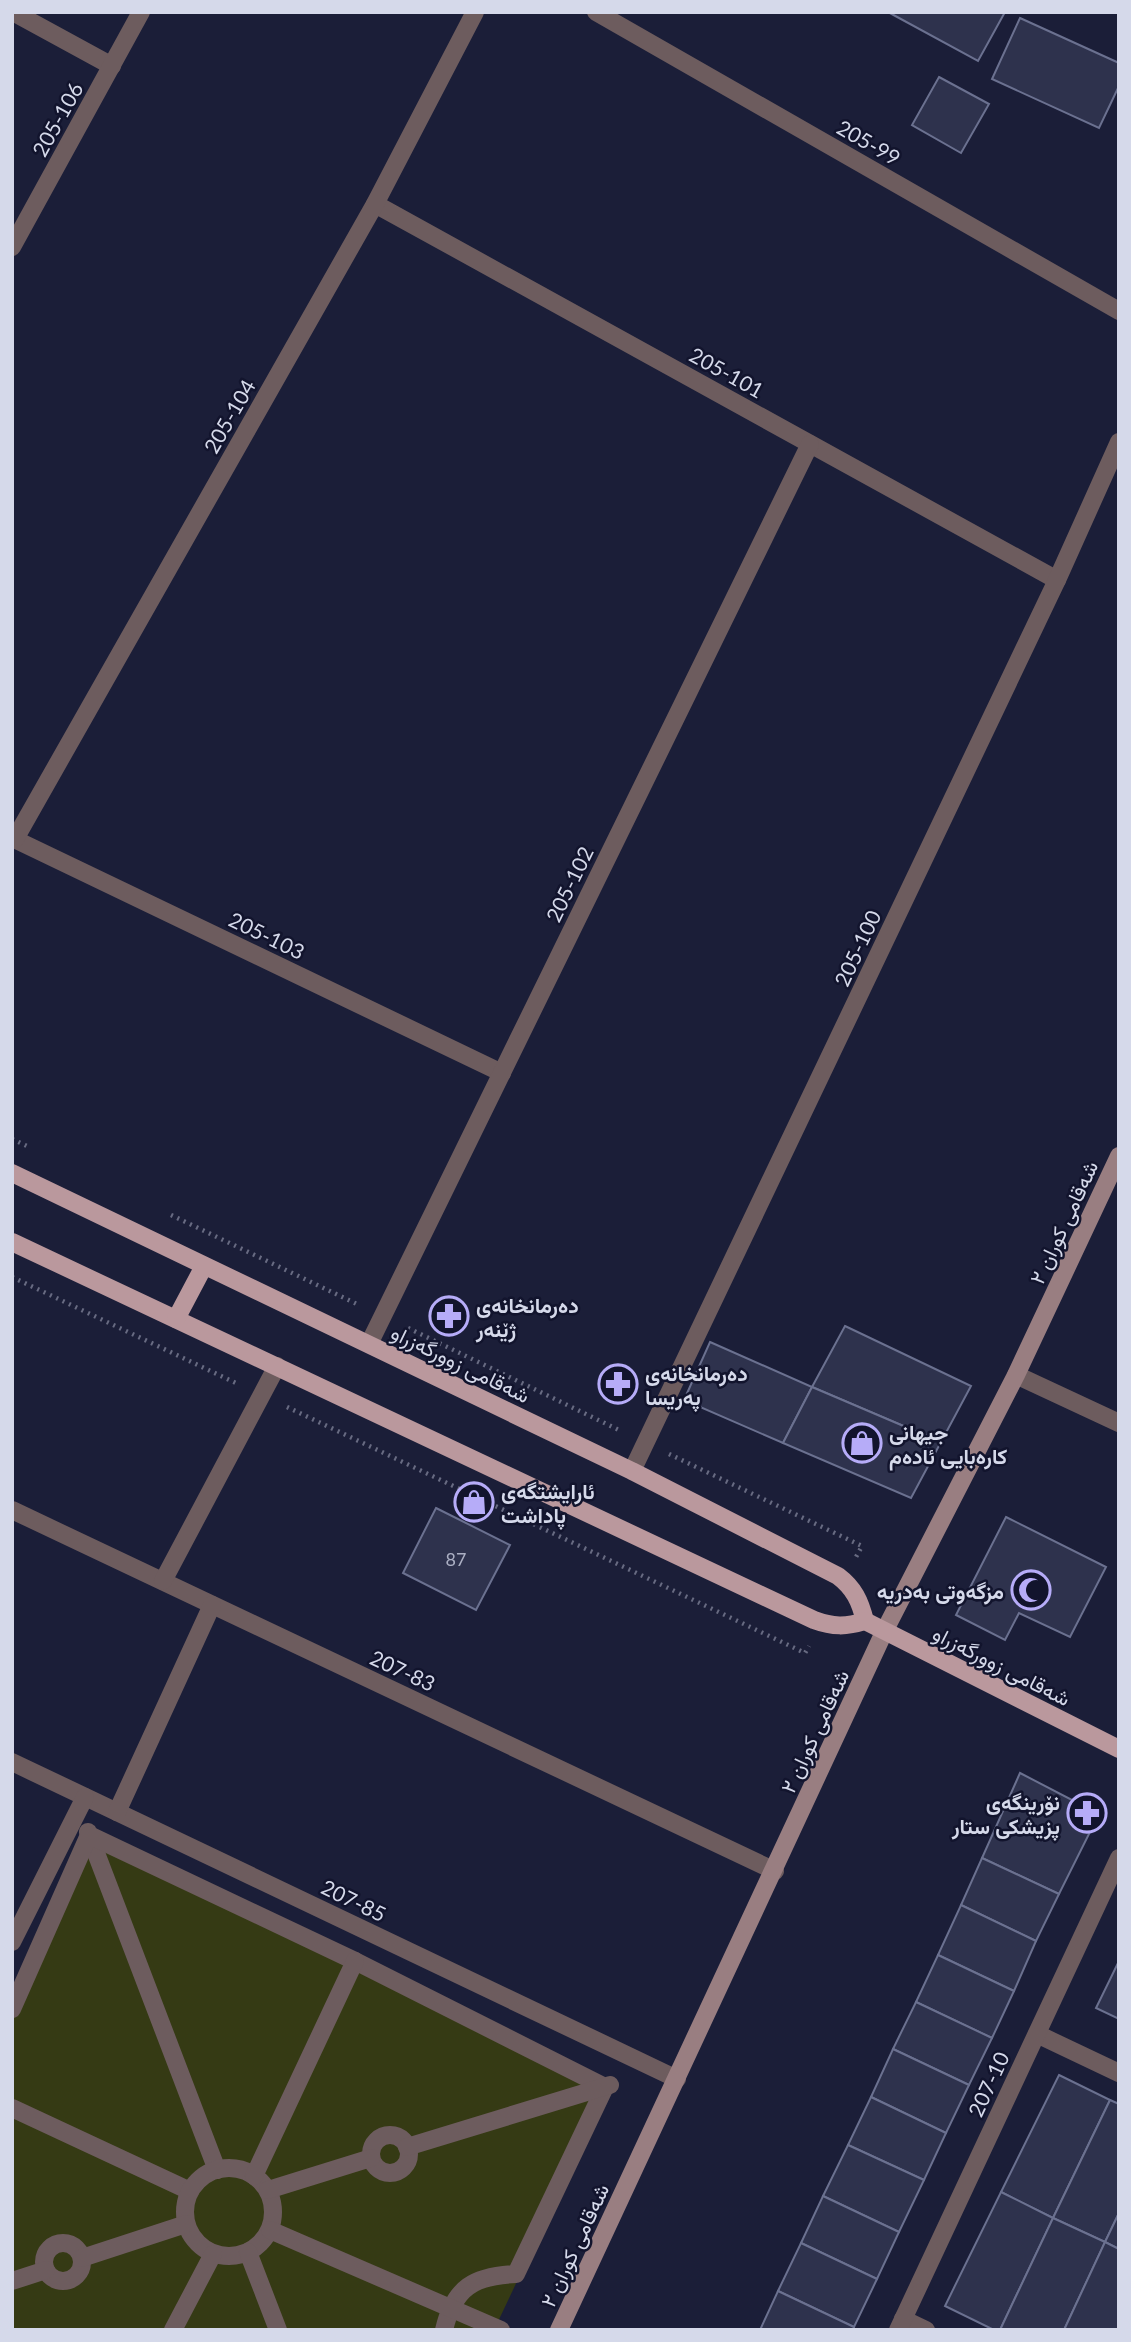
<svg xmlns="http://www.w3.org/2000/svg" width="1131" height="2342" font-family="Lato,Vazirmatn,sans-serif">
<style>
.green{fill:#353a14}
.building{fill:#2e324d;stroke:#6b7190;stroke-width:2}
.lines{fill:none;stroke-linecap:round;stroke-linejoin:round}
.path{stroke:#686b82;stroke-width:4.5;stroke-dasharray:2 5;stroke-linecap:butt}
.street{stroke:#6d5c5e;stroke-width:18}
.secondary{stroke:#997e81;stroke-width:18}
.primary{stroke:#ba989d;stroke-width:18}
.labels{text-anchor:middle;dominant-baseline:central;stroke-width:5;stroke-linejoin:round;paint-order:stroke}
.number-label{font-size:18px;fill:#abafc3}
.street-label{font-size:21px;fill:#d5d9ea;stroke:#12142d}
.poi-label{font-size:21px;font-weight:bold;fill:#d5d9ea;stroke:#12142d;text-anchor:start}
</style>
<rect width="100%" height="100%" fill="#1b1e38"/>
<path class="green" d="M86,1829L610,2085L494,2330H12V1990Z"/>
<g class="building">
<path d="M888,12H1005L978,61Z"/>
<path d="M1020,18L1119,63V86L1099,128L992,79Z"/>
<path d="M939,77L989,104L961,153L912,125Z"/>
<path d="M845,1326L971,1386L941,1442L812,1387Z"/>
<path d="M710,1342L812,1387L783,1443L684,1400Z"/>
<path d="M812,1387L941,1442L911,1498L783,1443Z"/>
<path d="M436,1508L510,1545L476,1610L403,1573Z"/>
<path d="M1006,1517L1106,1567L1070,1637L1019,1613L1005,1640L956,1615Z"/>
<path d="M1020,1773L1099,1814L1059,1894L982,1858Z"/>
<path d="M982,1858L1059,1894L1036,1941L961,1905Z"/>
<path d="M961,1905L1036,1941L1014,1991L938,1955Z"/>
<path d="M938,1955L1014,1991L992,2038L916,2002Z"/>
<path d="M1119,1961V2019L1096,2008Z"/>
<path d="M916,2002L992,2038L969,2085L893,2049Z"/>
<path d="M893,2049L969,2085L946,2133L871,2097Z"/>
<path d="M1059,2075L1110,2100L1053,2218L1001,2192Z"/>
<path d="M871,2097L946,2133L924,2180L848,2145Z"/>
<path d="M1110,2100L1119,2104V2213L1105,2242L1053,2218Z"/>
<path d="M848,2145L924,2180L899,2232L823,2196Z"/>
<path d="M1001,2192L1053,2218L1000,2330H994L945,2306Z"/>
<path d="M823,2196L899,2232L877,2279L801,2243Z"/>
<path d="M1119,2213V2249L1105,2242Z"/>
<path d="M1053,2218L1105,2242L1064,2330H1000Z"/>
<path d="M1105,2242L1119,2249V2330H1064Z"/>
<path d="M801,2243L877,2279L854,2327L778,2291Z"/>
<path d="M778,2291L854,2327L853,2330H760Z"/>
</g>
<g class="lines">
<g class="path">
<path d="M12,1139L27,1146"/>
<path d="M171,1215L359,1305"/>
<path d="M12,1277L238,1384"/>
<path d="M408,1328L621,1431"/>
<path d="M287,1407L805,1653L809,1646"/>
<path d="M669,1454L862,1546L856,1557"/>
</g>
<g class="street">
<path d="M13,12L112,66"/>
<path d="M596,12L1119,311"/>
<path d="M375,204L1057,580"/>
<path d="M12,247L141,12"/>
<path d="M12,838L502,1073"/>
<path d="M15,839L375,204L475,12"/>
<path d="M369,1344L810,444"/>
<path d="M1016,1375L1119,1423"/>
<path d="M632,1471L1057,580L1119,442"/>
<path d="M12,1510L775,1871"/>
<path d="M163,1581L277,1366"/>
<path d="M12,1762L677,2079"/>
<path d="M117,1812L212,1605"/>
<path d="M88,1832L217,2170"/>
<path d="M12,1942L85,1797"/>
<path d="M12,2009L89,1835L355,1961L605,2087L516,2274C474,2276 454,2287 444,2330"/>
<path d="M1037,2034L1119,2073"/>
<path d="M12,2108L190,2191"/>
<circle cx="390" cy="2154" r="19"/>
<path d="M407,2147L610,2085"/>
<circle cx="229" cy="2212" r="44"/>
<path d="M254,2176L355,1961"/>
<path d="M268,2190L371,2158"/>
<path d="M270,2230L501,2330"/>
<circle cx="63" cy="2262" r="19"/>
<path d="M248,2252L278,2330"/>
<path d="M82,2258L186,2224"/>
<path d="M12,2281L46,2270"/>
<path d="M903,2319L926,2330"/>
<path d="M173,2330L213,2254"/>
<path d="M898,2330L1119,1858"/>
</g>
<path class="secondary" d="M559,2330L885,1630L1016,1375L1119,1156"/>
<g class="primary">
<path d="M12,1173L632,1471L838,1576C854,1588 860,1601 865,1621"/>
<path d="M12,1242L814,1620C833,1627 846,1627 865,1621L1119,1749"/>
<path d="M176,1319L204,1266"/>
</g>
</g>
<defs>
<g id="pharmacy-ring" transform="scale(2.0125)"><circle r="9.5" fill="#12142d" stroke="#b6acf8" stroke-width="1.5"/><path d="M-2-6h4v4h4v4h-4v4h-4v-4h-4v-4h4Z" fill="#b6acf8"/></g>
<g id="shop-ring" transform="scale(2.0125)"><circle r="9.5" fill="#12142d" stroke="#b6acf8" stroke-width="1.5"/><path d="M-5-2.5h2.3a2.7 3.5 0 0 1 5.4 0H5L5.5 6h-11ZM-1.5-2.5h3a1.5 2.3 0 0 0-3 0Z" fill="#b6acf8"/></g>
<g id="mosque-ring" transform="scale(2.0125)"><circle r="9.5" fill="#12142d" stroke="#b6acf8" stroke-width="1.5"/><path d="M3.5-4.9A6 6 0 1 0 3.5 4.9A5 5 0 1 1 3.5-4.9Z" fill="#b6acf8"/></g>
</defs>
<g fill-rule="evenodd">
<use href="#pharmacy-ring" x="449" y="1316"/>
<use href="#pharmacy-ring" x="618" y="1384"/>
<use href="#shop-ring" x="862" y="1443"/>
<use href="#shop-ring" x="474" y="1502"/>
<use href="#mosque-ring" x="1031" y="1590"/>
<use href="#pharmacy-ring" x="1087" y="1813"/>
</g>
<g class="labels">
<g class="number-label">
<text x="456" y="1559">87</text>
</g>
<g class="street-label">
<text transform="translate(57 119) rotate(-61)">205-106</text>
<text transform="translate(869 142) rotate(30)">205-99</text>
<text transform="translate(727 372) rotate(29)">205-101</text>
<text transform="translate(229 416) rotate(-60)">205-104</text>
<text transform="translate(569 884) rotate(-64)">205-102</text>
<text transform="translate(267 935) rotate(26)">205-103</text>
<text transform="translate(857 948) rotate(-65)">205-100</text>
<text transform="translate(1063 1222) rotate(-65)">شەقامی کوران ٢</text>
<text transform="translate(461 1363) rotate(26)">شەقامی زوورگەزراو</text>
<text transform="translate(1002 1665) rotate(27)">شەقامی زوورگەزراو</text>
<text transform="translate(403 1670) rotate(25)">207-83</text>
<text transform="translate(814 1731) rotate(-65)">شەقامی کوران ٢</text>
<text transform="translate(354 1900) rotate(26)">207-85</text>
<text transform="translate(988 2084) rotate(-65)">207-10</text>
<text transform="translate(574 2245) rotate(-65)">شەقامی کوران ٢</text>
</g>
<g class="poi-label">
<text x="476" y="1304">دەرمانخانەی<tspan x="476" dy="24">ژێنەر</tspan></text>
<text x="645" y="1372">دەرمانخانەی<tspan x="645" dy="24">پەریسا</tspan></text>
<text x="889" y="1431">جیهانی<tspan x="889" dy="24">کارەبایی ئادەم</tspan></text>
<text x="501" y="1490">ئارایشتگەی<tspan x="501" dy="24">پاداشت</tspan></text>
<text x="1004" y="1590" text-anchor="end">مزگه‌وتی به‌دریه</text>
<text x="1060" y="1801" text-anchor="end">نۆرینگەی<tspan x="1060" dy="24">پزیشکی ستار</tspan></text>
</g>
</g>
<rect width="1131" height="2342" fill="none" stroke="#d5d9ea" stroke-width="28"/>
</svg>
